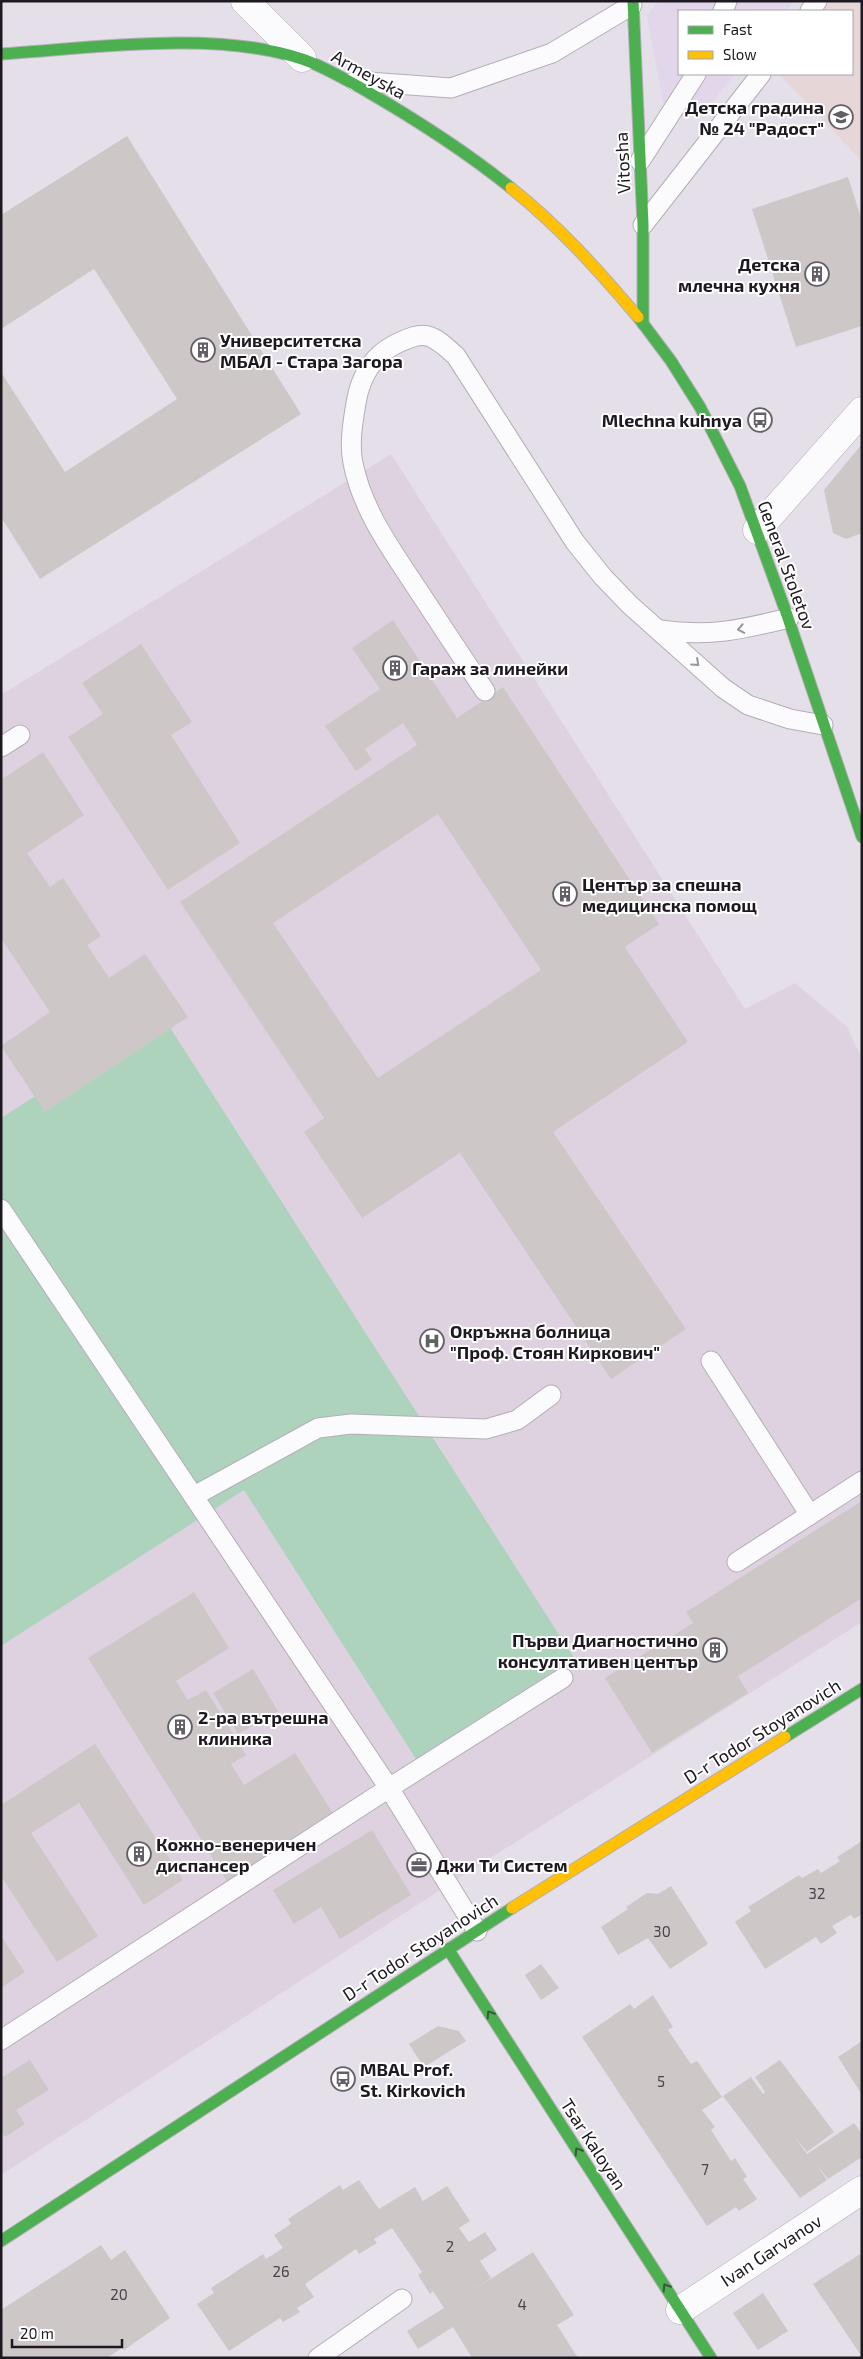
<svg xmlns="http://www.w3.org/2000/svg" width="863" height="2359" font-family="'Exo 2',sans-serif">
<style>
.built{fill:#e1d6ea}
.education{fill:#e7d6d8}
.medical{fill:#dfd2e0}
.green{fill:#add3bd}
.building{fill:#cdc7c8;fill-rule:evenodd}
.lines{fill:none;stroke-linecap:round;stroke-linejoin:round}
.lane-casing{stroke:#b3aeb7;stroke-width:21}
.street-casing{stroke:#b3aeb7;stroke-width:29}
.fast-casing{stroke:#b3aeb7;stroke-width:13}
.slow-casing{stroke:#b3aeb7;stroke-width:13}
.lane{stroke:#fbfafc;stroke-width:19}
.street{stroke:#fbfafc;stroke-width:28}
.fast{stroke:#4caf50;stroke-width:11}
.slow{stroke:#ffc107;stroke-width:11}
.oneway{stroke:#989599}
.oneway2{stroke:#335c36}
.labels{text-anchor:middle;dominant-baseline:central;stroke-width:4;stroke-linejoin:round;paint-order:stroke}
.number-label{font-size:15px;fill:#4a444b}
.street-label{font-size:18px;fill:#1e1921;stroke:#fff}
.poi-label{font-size:18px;font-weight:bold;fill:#1e1921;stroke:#fff;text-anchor:start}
</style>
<rect width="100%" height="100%" fill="#e5dfea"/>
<path class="built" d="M659,1H794L786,11H679V74H735L707,108L684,118L663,103L647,15Z"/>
<path class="education" d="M830,1H862V161L779,74H852V11H822Z"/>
<path class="medical" d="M391,454L745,1009L795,983L847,1027L862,1059V1622L448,1885L1,2175V695Z"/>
<path class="green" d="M162,1015L574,1658L416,1759L244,1490L1,1646V1118Z"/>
<g class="building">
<path d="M127,136L301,414L40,579L1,517V372L65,472L177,399L94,269L1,329V215Z"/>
<path d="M848,177L862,221V326L796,347L752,209Z"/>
<path d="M862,444V533L846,539L833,533L824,490Z"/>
<path d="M393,620L457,718L503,687L659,924L625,947L688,1042L553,1132L686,1329L611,1379L460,1153L362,1218L304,1132L324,1118L180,902L417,745L403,723L365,749L372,760L356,771L325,726L380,689L352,648ZM438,814L541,970L378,1078L273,923Z"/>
<path d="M141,644L192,722L171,735L240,843L168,890L68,737L103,714L82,683Z"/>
<path d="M43,752L84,815L27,853L50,887L63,878L101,936L87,945L109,978L145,954L188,1017L45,1112L1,1046L50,1012L1,938V780Z"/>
<path d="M862,1501V1598L738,1676L748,1693L652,1753L605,1678L693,1623L686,1612Z"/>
<path d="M194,1592L229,1648L176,1681L188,1700L206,1690L246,1755L231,1764L244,1785L295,1753L334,1815L227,1881L88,1658Z"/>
<path d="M253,1669L278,1711L238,1734L213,1693Z"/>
<path d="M95,1744L183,1880L144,1905L79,1803L31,1833L98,1936L57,1962L1,1876V1805Z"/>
<path d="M372,1830L411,1895L340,1939L321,1907L294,1924L273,1890Z"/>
<path d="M862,1841V1914L854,1919L851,1915L832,1926L837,1933L821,1944L816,1937L765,1969L735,1922L751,1911L748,1907L799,1875L802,1878L818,1869L821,1873L840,1861L837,1857Z"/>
<path d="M671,1886L708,1944L670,1969L648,1938L618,1955L601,1927L628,1909L626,1907L647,1893L658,1894Z"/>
<path d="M1,1936L25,1972L1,1988Z"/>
<path d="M541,1964L559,1988L541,2000L525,1975Z"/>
<path d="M653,1995L673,2027L668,2030L691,2064L697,2061L722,2097L702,2110L715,2127L711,2130L731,2161L735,2158L747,2177L743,2179L757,2199L739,2211L736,2207L707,2226L582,2037L630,2004L634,2009Z"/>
<path d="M438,2026L459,2031L466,2041L424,2067L409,2044Z"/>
<path d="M862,2041V2095L838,2057Z"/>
<path d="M30,2060L49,2090L16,2110L25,2124L5,2137L1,2131V2078Z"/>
<path d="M780,2060L834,2132L807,2152L794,2136L807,2154L854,2123L862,2134V2157L828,2179L816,2164L827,2180L800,2198L723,2096L751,2077L763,2094L765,2092L755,2077Z"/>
<path d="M359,2180L379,2209L415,2187L423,2201L447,2186L470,2221L459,2228L469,2242L485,2232L497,2250L480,2261L491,2278L470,2292L533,2252L574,2315L557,2325L578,2358H472L453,2327L418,2349L407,2331L444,2308L433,2291L430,2294L418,2275L422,2272L392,2228L374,2239L377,2243L359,2254L356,2249L305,2284L314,2297L297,2308L300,2312L283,2322L280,2318L229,2351L197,2304L214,2293L211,2288L263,2254L266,2259L283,2248L274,2235L291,2224L288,2219L340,2185L343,2190Z"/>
<path d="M101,2245L111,2260L125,2250L170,2318L124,2350L122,2348L107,2358H1V2310Z"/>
<path d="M862,2253V2357L813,2284Z"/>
<path d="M763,2293L788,2331L758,2350L733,2313Z"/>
</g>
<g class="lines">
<g class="lane-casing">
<g id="lane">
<path d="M723,11L727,1"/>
<path d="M810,11L817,1"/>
<path d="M355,81L451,88L552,53L632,5"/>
<path d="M640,161L696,74"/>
<path d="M643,225L761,74"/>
<path d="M660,630C710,637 740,630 789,618"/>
<path d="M485,691C462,657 439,622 416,587C390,548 362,509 353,463C349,444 353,421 356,403C360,379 371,357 394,345C425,329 431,333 456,356L575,542L603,577L630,605L723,688L748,705L790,719L823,725"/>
<path d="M1,747L20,735"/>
<path d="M1,1209L389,1788L477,1931"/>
<path d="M711,1361L810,1515"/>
<path d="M194,1496L318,1428L351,1424L486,1429L517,1420L551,1395"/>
<path d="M737,1562L862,1481"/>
<path d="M1,2040L389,1788L563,1678"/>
<path d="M318,2358L402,2299"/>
</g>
</g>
<g class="street-casing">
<g id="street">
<path d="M245,1L302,58"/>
<path d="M757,530L862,411"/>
<path d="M680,2310L862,2190"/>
</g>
</g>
<g class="fast-casing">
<g id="fast">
<path d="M633,1L643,225V324"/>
<path d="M1,54C91,48 217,30 302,59C323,66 344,79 363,89C415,119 465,151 511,188"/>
<path d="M638,317L671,361L700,407L740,486L787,615L862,837"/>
<path d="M785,1737L862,1689"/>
<path d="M448,1949L711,2358"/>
<path d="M1,2241L512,1908"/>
</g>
</g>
<g class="slow-casing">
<g id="slow">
<path d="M511,188C559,226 599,271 638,317"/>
<path d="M512,1908L785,1737"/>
</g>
</g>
<use href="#lane" class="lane"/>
<use href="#street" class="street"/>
<use href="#fast" class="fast"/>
<use href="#slow" class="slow"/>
</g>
<defs><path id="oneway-chevron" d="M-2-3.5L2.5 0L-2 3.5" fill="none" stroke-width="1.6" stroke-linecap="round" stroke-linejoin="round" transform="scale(1.25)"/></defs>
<g class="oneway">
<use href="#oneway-chevron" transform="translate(741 629) rotate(169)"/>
<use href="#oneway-chevron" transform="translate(696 663) rotate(42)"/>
</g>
<g class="oneway2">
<use href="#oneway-chevron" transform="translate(490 2014) rotate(-123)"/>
<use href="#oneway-chevron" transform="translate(578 2151) rotate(-123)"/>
<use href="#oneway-chevron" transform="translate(666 2287) rotate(-123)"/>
</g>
<defs>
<g id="school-ring" transform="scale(1.25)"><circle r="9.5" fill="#fff" stroke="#645e67" stroke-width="1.5"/><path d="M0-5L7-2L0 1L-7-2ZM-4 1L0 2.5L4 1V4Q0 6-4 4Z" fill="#645e67"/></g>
<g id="building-ring" transform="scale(1.25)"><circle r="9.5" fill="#fff" stroke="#645e67" stroke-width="1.5"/><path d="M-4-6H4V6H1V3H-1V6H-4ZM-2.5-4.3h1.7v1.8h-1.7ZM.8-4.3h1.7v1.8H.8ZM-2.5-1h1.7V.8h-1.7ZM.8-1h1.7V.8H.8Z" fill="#645e67"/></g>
<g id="bus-ring" transform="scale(1.25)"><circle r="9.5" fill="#fff" stroke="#645e67" stroke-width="1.5"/><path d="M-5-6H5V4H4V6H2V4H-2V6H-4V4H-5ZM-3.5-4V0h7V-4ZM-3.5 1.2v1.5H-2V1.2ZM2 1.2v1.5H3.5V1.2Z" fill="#645e67"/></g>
<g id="hospital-ring" transform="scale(1.25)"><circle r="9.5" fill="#fff" stroke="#645e67" stroke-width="1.5"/><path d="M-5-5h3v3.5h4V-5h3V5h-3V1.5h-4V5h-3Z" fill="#645e67"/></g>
<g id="office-ring" transform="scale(1.25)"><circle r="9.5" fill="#fff" stroke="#645e67" stroke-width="1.5"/><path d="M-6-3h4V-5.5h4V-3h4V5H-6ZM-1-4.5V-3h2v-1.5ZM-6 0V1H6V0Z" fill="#645e67"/></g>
</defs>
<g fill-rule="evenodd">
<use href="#school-ring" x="841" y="117"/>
<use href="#building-ring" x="817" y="274"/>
<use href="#building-ring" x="203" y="350"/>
<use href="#bus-ring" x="760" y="420"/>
<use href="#building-ring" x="395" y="668"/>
<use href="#building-ring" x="565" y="894"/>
<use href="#hospital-ring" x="432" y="1341"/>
<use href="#building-ring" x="715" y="1650"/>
<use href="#building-ring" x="180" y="1727"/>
<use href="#building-ring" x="139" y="1854"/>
<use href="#office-ring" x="419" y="1865"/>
<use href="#bus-ring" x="343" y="2079"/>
</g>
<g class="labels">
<g class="number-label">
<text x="817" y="1893">32</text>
<text x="662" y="1931">30</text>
<text x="661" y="2081">5</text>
<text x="705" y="2169">7</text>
<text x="450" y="2246">2</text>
<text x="281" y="2271">26</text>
<text x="119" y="2294">20</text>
<text x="522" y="2304">4</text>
</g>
<g class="street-label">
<text transform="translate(369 74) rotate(29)">Armeyska</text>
<text transform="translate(622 163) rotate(-93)">Vitosha</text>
<text transform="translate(787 565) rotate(70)">General Stoletov</text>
<text transform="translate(762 1731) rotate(-32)">D-r Todor Stoyanovich</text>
<text transform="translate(420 1947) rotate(-33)">D-r Todor Stoyanovich</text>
<text transform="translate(594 2144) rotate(57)">Tsar Kaloyan</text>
<text transform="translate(771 2250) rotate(-33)">Ivan Garvanov</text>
</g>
<g class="poi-label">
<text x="824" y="107" text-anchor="end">Детска градина<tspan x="824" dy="21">№ 24 "Радост"</tspan></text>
<text x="800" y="264" text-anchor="end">Детска<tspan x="800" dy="21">млечна кухня</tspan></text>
<text x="220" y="340">Университетска<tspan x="220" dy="21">МБАЛ - Стара Загора</tspan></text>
<text x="742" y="420" text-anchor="end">Mlechna kuhnya</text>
<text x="412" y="668">Гараж за линейки</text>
<text x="582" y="884">Център за спешна<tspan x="582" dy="21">медицинска помощ</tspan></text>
<text x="450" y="1331">Окръжна болница<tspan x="450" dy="21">"Проф. Стоян Киркович"</tspan></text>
<text x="698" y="1640" text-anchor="end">Първи Диагностично<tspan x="698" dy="21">консултативен център</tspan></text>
<text x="198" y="1717">2-ра вътрешна<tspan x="198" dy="21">клиника</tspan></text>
<text x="156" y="1844">Кожно-венеричен<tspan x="156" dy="21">диспансер</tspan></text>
<text x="436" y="1865">Джи Ти Систем</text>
<text x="360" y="2069">MBAL Prof.<tspan x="360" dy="21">St. Kirkovich</tspan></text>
</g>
</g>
<rect width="863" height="2359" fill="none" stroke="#1e1921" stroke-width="5"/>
<rect x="678" y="10" width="175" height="65" fill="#ffffff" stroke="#a5a3a6"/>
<rect x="688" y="26" width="25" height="8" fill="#4caf50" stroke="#a5a3a6"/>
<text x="723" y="35" font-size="15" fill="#1e1921">Fast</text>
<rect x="688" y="51" width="25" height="8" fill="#ffc107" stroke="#a5a3a6"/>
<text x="723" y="60" font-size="15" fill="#1e1921">Slow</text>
<path d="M12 2339v8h110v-8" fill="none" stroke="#1e1921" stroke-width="2.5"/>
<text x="20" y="2339" font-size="15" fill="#1e1921" stroke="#ffffff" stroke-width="4" paint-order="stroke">20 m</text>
</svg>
